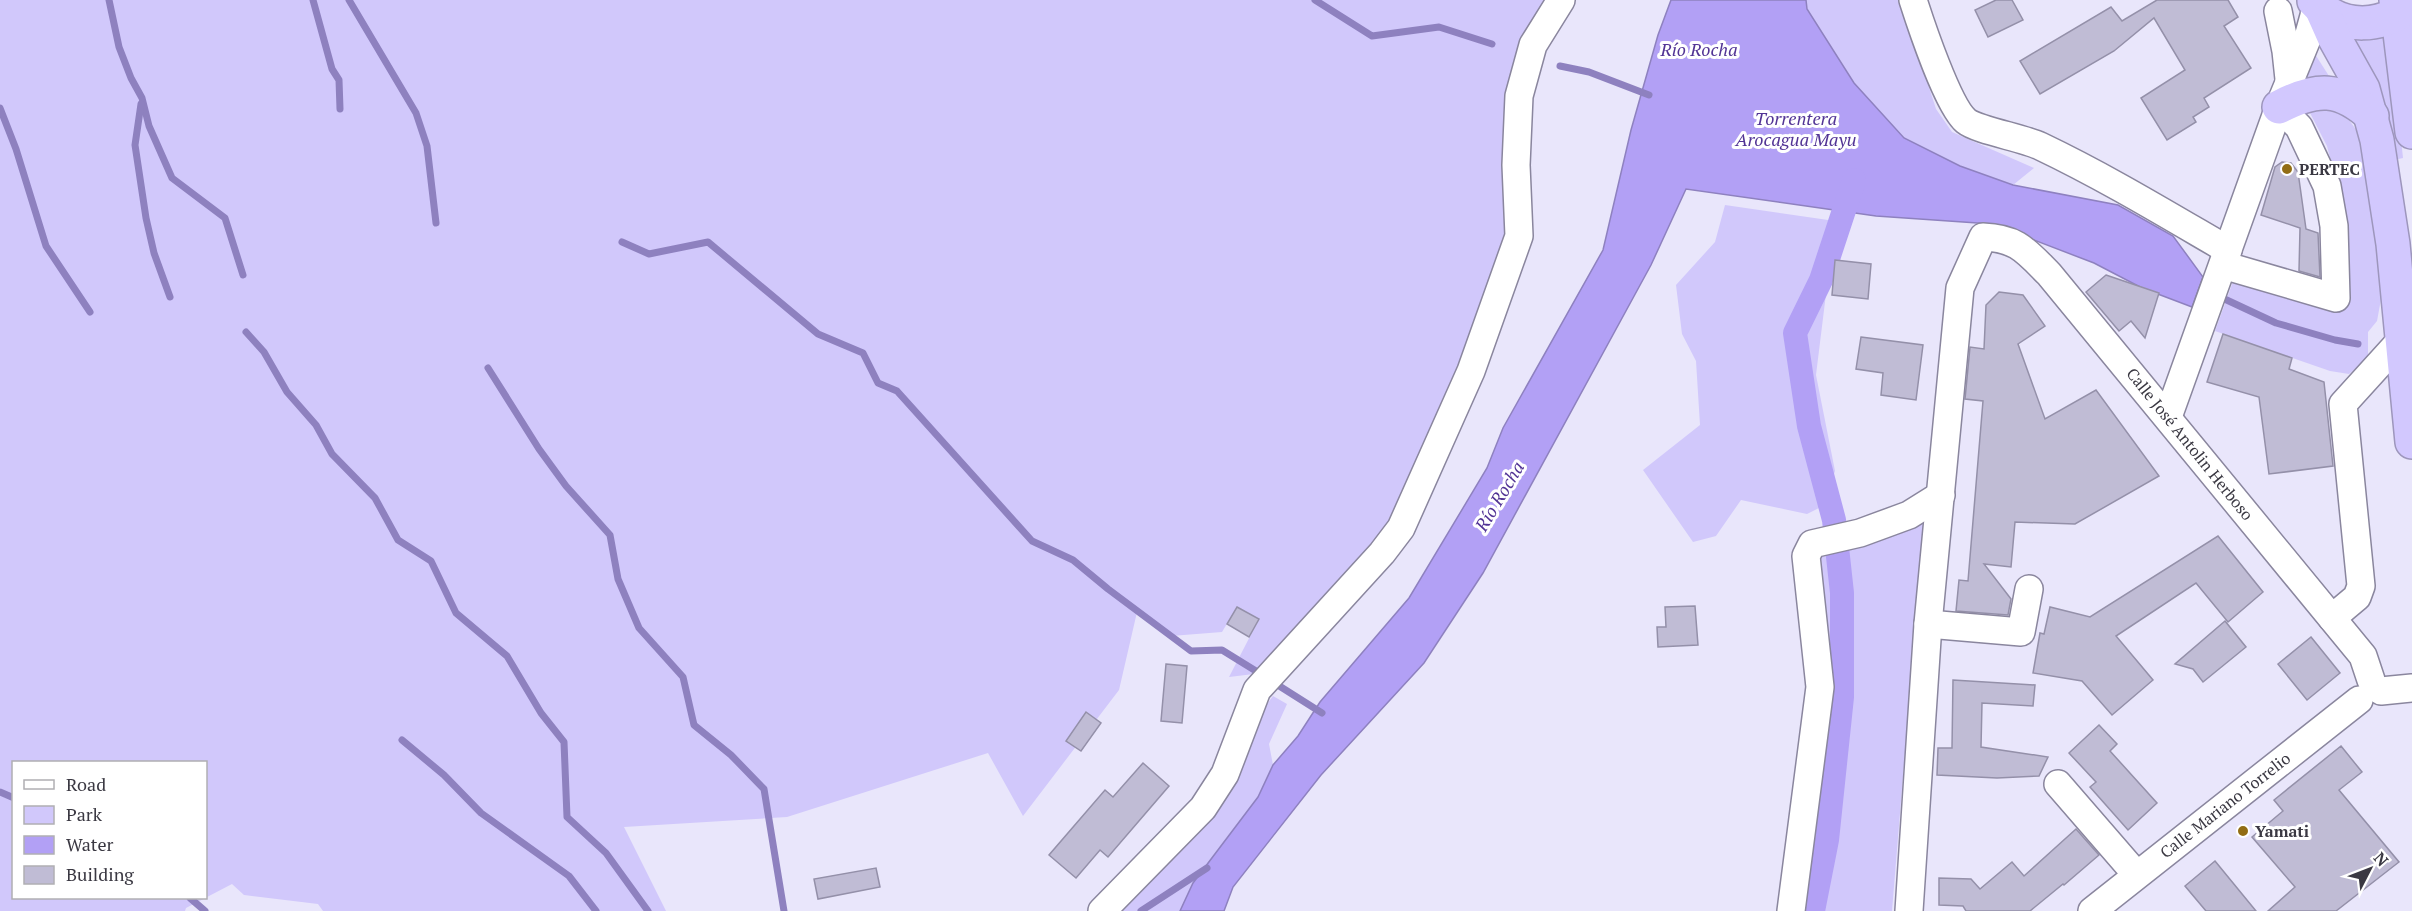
<svg xmlns="http://www.w3.org/2000/svg" width="2412" height="911" font-family="'PT Serif',serif">
<style>
.green{fill:#d1c8fb;fill-rule:evenodd}
.water{fill:#b2a0f5;stroke:#8e81bf;stroke-width:1.5}
.lines{fill:none;stroke-linecap:round;stroke-linejoin:round}
.stream{stroke:#8e81bf;stroke-width:7}
.canal{stroke:#b2a0f5;stroke-width:24}
.building{fill:#c0bcd5;stroke:#9490a9;stroke-width:1.5}
.minor-casing{stroke:#8a869e;stroke-width:30}
.highway-casing{stroke:#9d96bc;stroke-width:36}
.minor{stroke:#fff;stroke-width:27}
.highway{stroke:#d2c8fe;stroke-width:33}
.poi-dot{fill:#926d14;stroke:#fff;stroke-width:2}
.labels{text-anchor:middle;dominant-baseline:central;stroke-width:6;stroke-linejoin:round;paint-order:stroke}
.poi-label{font-size:16px;font-weight:bold;fill:#3a3842;stroke:#fff;text-anchor:start}
.street-label{font-size:16px;fill:#3a3842;stroke:#fff}
.water-label{font-size:18px;font-style:italic;fill:#523495;stroke:#fff}
</style>
<rect width="100%" height="100%" fill="#e9e6fb"/>
<g class="green">
<path d="M0,0H1551L1523,42L1510,230L1464,369L1389,534L1262,673L1229,677L1259,619L1237,607L1222,632L1171,636L1137,612L1119,690L1023,816L988,753L787,817L624,827L666,911H323L318,904L244,895L232,884L186,908L185,911H0ZM14,762H206V898H14Z"/>
<path d="M1806,0H1901L1936,109L1952,132L2034,168L2013,185L1960,166L1904,138L1854,83L1807,9Z"/>
<path d="M2341,30L2390,34L2403,158L2394,160Z"/>
<path d="M2313,51L2336,87L2299,89Z"/>
<path d="M2322,104L2347,117L2359,134L2371,187L2382,294L2377,321L2368,332V358L2349,374L2330,371L2215,331L2235,276L2341,310L2344,213L2327,146L2307,107Z"/>
<path d="M1725,205L1835,221L1816,375L1835,471L1823,506L1807,514L1741,500L1716,536L1693,542L1643,470L1700,425L1696,361L1682,334L1676,285L1715,242Z"/>
<path d="M1924,519L1892,911H1806L1833,683L1819,559L1825,549Z"/>
<path d="M1273,696L1287,704L1269,744L1273,765L1258,797L1193,883L1180,911H1116Z"/>
</g>
<path class="water" d="M1671,0H1806L1807,9L1854,83L1904,138L1960,166L2013,185L2118,205L2173,236L2203,277L2192,307L2142,288L2094,263L1992,224L1876,216L1686,189L1651,265L1483,573L1424,663L1321,775L1233,887L1224,911H1180L1193,883L1258,797L1273,765L1298,736L1320,702L1409,598L1487,468L1503,428L1603,250L1631,130L1658,35Z"/>
<g class="lines">
<g class="stream">
<path d="M109,0L119,47L131,78L142,98L149,126L172,178L225,218L243,275"/>
<path d="M313,0L332,69L339,80L340,109"/>
<path d="M349,0L416,113L427,146L436,223"/>
<path d="M1315,0L1372,36L1439,27L1492,44"/>
<path d="M1560,66L1589,72L1649,95"/>
<path d="M141,104L135,145L146,218L154,253L170,297"/>
<path d="M0,108L16,149L46,246L90,312"/>
<path d="M622,242L649,254L708,242L818,334L863,353L878,383L897,391L1032,541L1073,560L1108,589L1191,651L1222,650L1264,676"/>
<path d="M2216,295L2276,323L2335,340L2358,344"/>
<path d="M246,332L264,352L287,392L316,425L332,454L375,498L398,540L431,561L456,613L507,656L541,713L564,742L567,817L606,853L648,911"/>
<path d="M488,368L539,449L566,486L610,535L618,579L639,628L683,677L694,725L731,755L764,789L784,911"/>
<path d="M1273,682L1322,713"/>
<path d="M402,740L444,775L481,813L569,876L596,911"/>
<path d="M0,792L14,798"/>
<path d="M190,898L205,911"/>
<path d="M1141,911L1207,868"/>
</g>
<path class="canal" d="M1813,911L1827,840L1842,697V593L1834,520L1809,426L1795,333L1821,280L1854,180"/>
</g>
<g class="building">
<path d="M1996,0H2012L2023,20L1988,37L1975,10Z"/>
<path d="M2157,0H2228L2238,17L2224,26L2251,68L2204,98L2209,107L2193,117L2196,122L2167,140L2141,98L2185,70L2154,18L2114,51L2040,94L2020,61L2111,7L2122,21Z"/>
<path d="M2282,162L2291,163L2298,172L2306,229L2318,233L2320,277L2299,271L2300,228L2261,215L2275,167Z"/>
<path d="M1835,260L1871,264L1868,299L1832,295Z"/>
<path d="M2106,275L2159,293L2145,338L2131,321L2119,331L2086,292Z"/>
<path d="M1999,292L2023,295L2045,326L2018,344L2045,419L2096,390L2159,476L2075,524L2015,522L2011,567L1984,564L2011,599L2008,615L1956,611L1959,580L1968,581L1983,401L1965,399L1970,347L1984,349L1986,305Z"/>
<path d="M2223,334L2292,358L2289,369L2324,382L2333,466L2269,474L2259,397L2207,382Z"/>
<path d="M1861,337L1923,345L1916,400L1881,395L1883,373L1856,369Z"/>
<path d="M2218,536L2263,592L2228,622L2196,583L2116,636L2153,680L2112,715L2082,681L2033,673L2040,633L2044,634L2050,607L2090,617Z"/>
<path d="M1695,606L1698,645L1658,647L1657,627H1666L1665,607Z"/>
<path d="M1237,607L1259,619L1249,637L1227,624Z"/>
<path d="M2225,621L2246,647L2203,682L2193,669L2175,664Z"/>
<path d="M2311,637L2340,673L2307,700L2278,664Z"/>
<path d="M1166,664L1187,666L1182,723L1161,721Z"/>
<path d="M1953,680L2035,685L2033,706L1982,703L1981,747L2048,757L2039,776L1997,778L1937,775L1938,748H1952Z"/>
<path d="M1086,712L1101,723L1081,751L1066,741Z"/>
<path d="M2099,725L2117,744L2110,751L2157,803L2128,830L2090,787L2096,782L2069,753Z"/>
<path d="M2341,746L2362,772L2339,790L2399,862L2336,911H2268L2295,887L2252,837L2283,811L2274,800Z"/>
<path d="M1143,763L1169,786L1108,857L1100,850L1076,878L1049,855L1105,790L1113,797Z"/>
<path d="M2076,829L2099,855L2064,885L2063,884L2030,911H1966L1963,906L1939,905V878L1971,879L1980,889L2012,862L2024,876Z"/>
<path d="M2215,861L2256,911H2206L2185,886Z"/>
<path d="M876,868L880,887L818,899L814,879Z"/>
</g>
<g class="lines">
<g class="minor-casing">
<g id="minor">
<path d="M1913,0C1921,25 1948,106 1966,121C1977,130 2023,138 2040,146C2105,177 2166,214 2228,250"/>
<path d="M2278,11L2286,51L2289,79"/>
<path d="M2223,265L2336,298L2334,226L2327,186L2299,127L2279,107"/>
<path d="M2168,417L2279,107L2309,34L2317,5"/>
<path d="M2332,618L2357,597L2361,586L2343,404L2402,339"/>
<path d="M1928,624L2021,632L2029,589"/>
<path d="M2381,691L2412,688"/>
<path d="M2058,784L2136,874"/>
<path d="M1102,911L1203,808L1225,774L1257,690L1382,553L1401,528L1471,371L1519,236L1516,165L1519,96L1533,45L1561,0"/>
<path d="M1791,911L1820,687L1806,556L1812,544L1860,533L1909,515L1941,495"/>
<path d="M1909,911L1928,624L1960,288L1983,237C2017,238 2026,251 2049,274L2363,656L2371,680"/>
<path d="M2092,911L2359,700"/>
</g>
</g>
<g class="highway-casing">
<g id="highway">
<path d="M2396,0L2412,132"/>
<path d="M2314,1C2341,31 2384,29 2412,2"/>
<path d="M2322,10L2334,37L2363,89L2377,140L2393,244L2412,442"/>
<path d="M2279,107C2317,87 2340,87 2372,116"/>
</g>
</g>
<use href="#minor" class="minor"/>
<use href="#highway" class="highway"/>
</g>
<g class="poi-dot">
<circle cx="2287" cy="169" r="6"/>
<circle cx="2243" cy="831" r="6"/>
</g>
<g class="labels">
<g class="poi-label">
<text x="2299" y="169">PERTEC</text>
<text x="2255" y="831">Yamati</text>
</g>
<g class="street-label">
<text transform="translate(2190 444) rotate(51)">Calle José Antolin Herboso</text>
<text transform="translate(2225 805) rotate(-38)">Calle Mariano Torrelio</text>
</g>
<g class="water-label">
<text x="1699" y="49">Río Rocha</text>
<text x="1796" y="118">Torrentera<tspan x="1796" dy="21">Arocagua Mayu</tspan></text>
<text transform="translate(1499 496) rotate(-59)">Río Rocha</text>
</g>
</g>
<rect x="12" y="761" width="195" height="138" fill="#ffffff" stroke="#b0afb3" stroke-width="1.5"/>
<rect x="24" y="780" width="30" height="9" fill="#ffffff" stroke="#b0afb3" stroke-width="1.5"/>
<text x="66" y="791" font-size="18" fill="#3a3842">Road</text>
<rect x="24" y="806" width="30" height="18" fill="#d1c8fb" stroke="#b0afb3" stroke-width="1.5"/>
<text x="66" y="821" font-size="18" fill="#3a3842">Park</text>
<rect x="24" y="836" width="30" height="18" fill="#b2a0f5" stroke="#b0afb3" stroke-width="1.5"/>
<text x="66" y="851" font-size="18" fill="#3a3842">Water</text>
<rect x="24" y="866" width="30" height="18" fill="#c0bcd5" stroke="#b0afb3" stroke-width="1.5"/>
<text x="66" y="881" font-size="18" fill="#3a3842">Building</text>
<g transform="translate(2370 869) rotate(48)" stroke="#ffffff" stroke-width="4.5" paint-order="stroke">
<path d="M0-4.5L10 22L0 15L-10 22Z" fill="#3a3842"/>
<text y="-9" font-size="16" font-weight="bold" text-anchor="middle" fill="#3a3842">N</text>
</g>
</svg>
